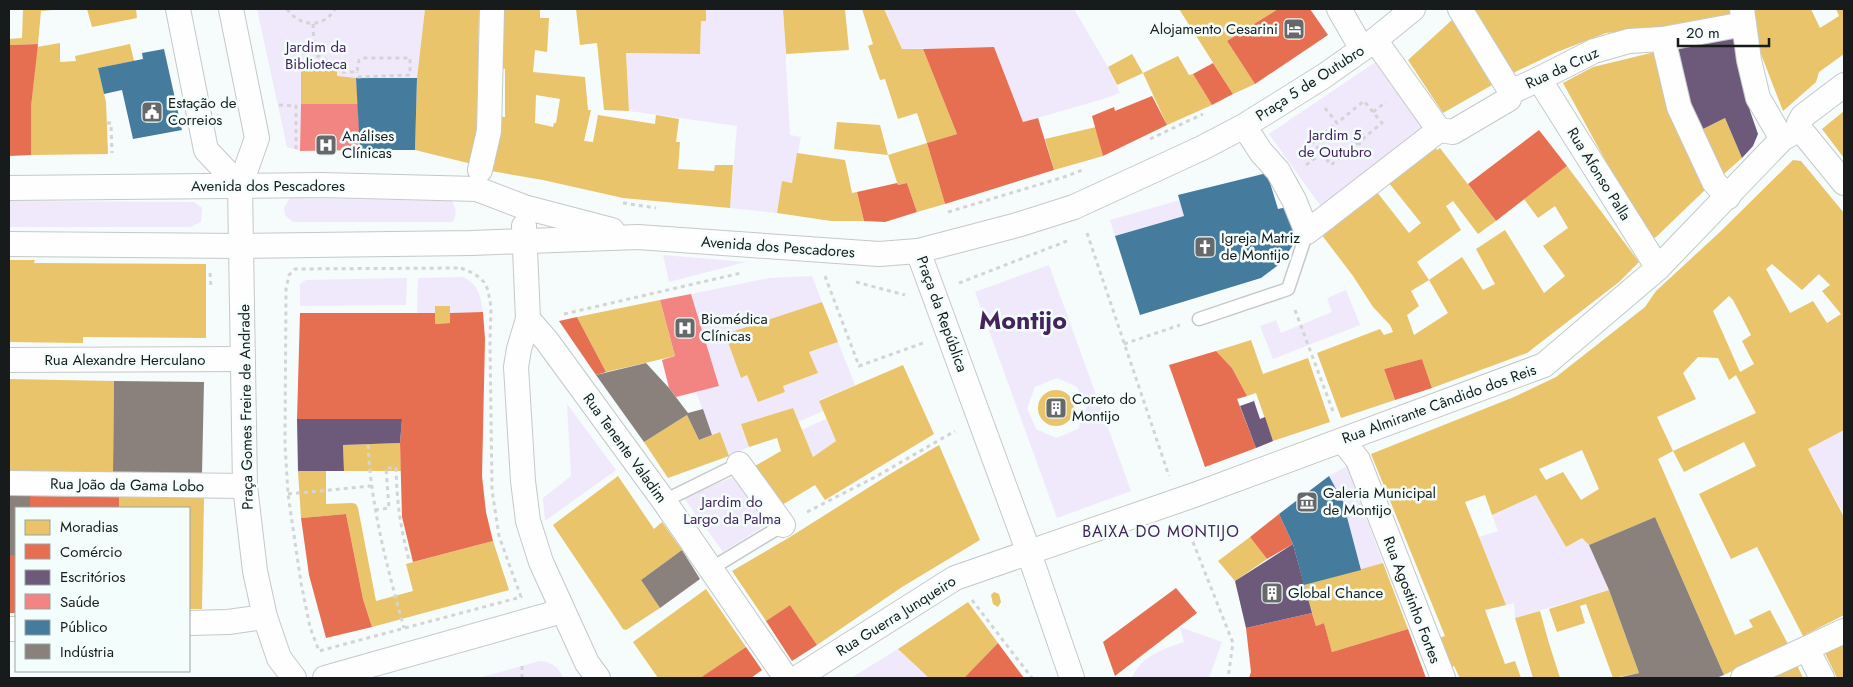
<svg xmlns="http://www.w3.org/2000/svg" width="1853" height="687" font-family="Jost,sans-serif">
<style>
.green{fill:#f0e9fb;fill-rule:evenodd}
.homes{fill:#e9c46a;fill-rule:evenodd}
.shops{fill:#e76f51}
.offices{fill:#6d597a}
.health{fill:#f28482}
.public{fill:#457b9d}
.industry{fill:#8a817c}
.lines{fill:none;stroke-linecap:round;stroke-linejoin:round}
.lane-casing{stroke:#c4c9c8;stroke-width:15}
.street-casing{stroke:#c4c9c8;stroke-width:26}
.path{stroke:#d3d5d5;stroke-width:3;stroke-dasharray:4 4;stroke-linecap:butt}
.lane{stroke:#fefefe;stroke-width:12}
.street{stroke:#fefefe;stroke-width:24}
.labels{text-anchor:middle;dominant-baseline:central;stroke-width:5;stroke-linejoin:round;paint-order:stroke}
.poi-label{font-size:15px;fill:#181b1b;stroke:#f3fefc;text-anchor:start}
.park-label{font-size:15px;fill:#421f58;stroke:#f3fefc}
.street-label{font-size:15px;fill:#181b1b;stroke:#f3fefc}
.neighbourhood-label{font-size:16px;letter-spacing:1px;fill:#45235b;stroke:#f3fefc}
.town-label{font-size:25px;font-weight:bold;fill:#45235b;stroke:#f3fefc}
</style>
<rect width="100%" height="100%" fill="#f6fbfb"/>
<g class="green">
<path d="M257,9H425L417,78H356L358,104H301L300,151L287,147Z"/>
<path d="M706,9H783L790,135L801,137L792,183L782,182L777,213L730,208L737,126L629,111L626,53L700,54L701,21H706Z"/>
<path d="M884,9H1074L1108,67L1120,93L1100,100L1023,122L994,47L902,49Z"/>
<path d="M1380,59L1430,128L1322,208L1269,134Z"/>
<path d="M290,198L452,201C456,210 458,214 452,222H293L285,215L284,208Z"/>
<path d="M1180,200L1184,216L1115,236L1110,220Z"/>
<path d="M9,201L194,202L202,208L201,222L190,227H9Z"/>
<path d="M663,255L746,262L669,282Z"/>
<path d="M1049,265L1131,491L1057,518L975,292ZM1057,378L1077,387L1086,408L1078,429L1056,438L1036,429L1027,408L1035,387Z"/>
<path d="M812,276L822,302L725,334L741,378L747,375L758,401L785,392L783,386L818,373L809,352L838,342L855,385L819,400L823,411L798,422L793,408L741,424L749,447L729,456L720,432L712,435L696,392L719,386L691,294L769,278Z"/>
<path d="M463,277C479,285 480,295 483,312L450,313L435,306V313H417L418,278Z"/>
<path d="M407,278L406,305L300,306V284L306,280Z"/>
<path d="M1346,290L1360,325L1273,359L1260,326L1276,320L1281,333L1332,312L1327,298Z"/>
<path d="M567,404L616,470L545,521L543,498L571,476Z"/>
<path d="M826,419L836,441L813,457L801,430Z"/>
<path d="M1844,430V515L1808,449Z"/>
<path d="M1347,466L1383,563L1361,570L1347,517L1350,514L1329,476Z"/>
<path d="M745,472L777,518L723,552L684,498Z"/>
<path d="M1536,495L1566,547L1582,538L1589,545L1609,590L1515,618L1514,603L1506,605L1479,537L1498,531L1492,515Z"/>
<path d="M1180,627L1222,642L1209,678H1132C1141,656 1163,649 1184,642Z"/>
<path d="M898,649L929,678H851Z"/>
<path d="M540,661C553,662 558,668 564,678H478Z"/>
</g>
<g class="homes">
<path d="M23,9H53V10L41,11L38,44L9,45V39L22,38Z"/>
<path d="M87,9H136L137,18L92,27Z"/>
<path d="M425,9H479L477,140L472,164L415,150L417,78Z"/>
<path d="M503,9H540V18H549L547,52L535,50L533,72L585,77L588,110H591L584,141L593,142L598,115L655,124L656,115L679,119L676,142H680L678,169L714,171L715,165H733L730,208L623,198L543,180L491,171L501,117H505V69L501,68ZM536,95L560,99L556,123H554L553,127L535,123Z"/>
<path d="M576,9H706V21H701L700,54L626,53L629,111L604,110L597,43L580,45Z"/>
<path d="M783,9H845L849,50L786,54Z"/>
<path d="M862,9H884L902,49H923L957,134L927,143L945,204L917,212L907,183L898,185L888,155L927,143L917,113L898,119L885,79L880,80L868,46L873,44Z"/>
<path d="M1179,9H1278L1227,41L1255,84L1233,94Z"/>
<path d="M1470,9H1733L1734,17L1707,24L1606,33L1557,52L1511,74Z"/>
<path d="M1752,9H1811L1820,28L1839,16L1836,9H1844V54L1819,72L1816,82L1783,111L1761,54Z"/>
<path d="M1452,20L1492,85L1443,113L1408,60Z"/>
<path d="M60,43V62L76,61L75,56L130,44L134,61L98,68L106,102L108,154L31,155V107L37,47Z"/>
<path d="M1655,52L1706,189L1656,237L1649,240L1563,83L1593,67Z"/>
<path d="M1132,54L1143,73L1178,56L1189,75L1193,74L1212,105L1167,125L1143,73L1117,85L1108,67Z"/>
<path d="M301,70H337V76L356,78L358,104H301Z"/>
<path d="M1844,111V158L1822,129Z"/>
<path d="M1725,118L1742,158L1718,179L1695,133Z"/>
<path d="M837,122L880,125L888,155L834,149Z"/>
<path d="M1096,127L1103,156L1054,170L1045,139Z"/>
<path d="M1431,142L1437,150L1440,148L1496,221L1478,234L1453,201L1446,206L1461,230L1417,262L1429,280L1462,257L1483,290L1495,284L1476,249L1505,230L1544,293L1565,276L1543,246L1568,228L1555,206L1538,218L1524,199L1567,166L1639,262L1619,282L1527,353L1432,388L1422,359L1384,369L1395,400L1341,418L1317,353L1380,329L1384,335L1393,332L1390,325L1373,307L1353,276L1318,230L1373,187L1409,233L1421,223L1385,178ZM1429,280L1448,313L1414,335L1407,315L1419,306L1411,291Z"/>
<path d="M797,153L845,160L852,193L857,192L864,221H831L777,213L782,181L792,183Z"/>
<path d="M1793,160L1801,161L1844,213V430L1808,449L1844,517V615L1803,636L1757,547L1731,559L1699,494L1756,466L1744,442L1684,472L1673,451L1658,459L1735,635L1753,627L1749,620L1770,610L1788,644L1724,675L1655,517L1589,545L1582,538L1566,547L1536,495L1492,515L1485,495L1465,502L1506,605L1485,610L1505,664L1515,661L1521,678H1460L1454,666L1450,668L1439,638L1445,636L1371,454L1514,397L1556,377L1645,307L1656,291L1721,231ZM1772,264L1802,290L1819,274L1830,285L1822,291L1841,314L1827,323L1813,301L1790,313L1766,269ZM1729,296L1733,300L1751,335L1742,341L1754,364L1740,372L1713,311ZM1698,357L1718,358L1729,380L1736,375L1756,413L1673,451L1657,417L1696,399L1683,373ZM1582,450L1599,489L1581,500L1563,472L1546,480L1539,469Z"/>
<path d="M9,260H35L34,263L206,264V338L83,337V343L9,342Z"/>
<path d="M660,300L675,356L606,372L577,317Z"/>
<path d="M822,302L838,342L809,352L818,373L783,386L785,392L758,402L747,375L741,378L725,334Z"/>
<path d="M435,306H450V323L435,324Z"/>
<path d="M1251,340L1263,374L1308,358L1330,422L1273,441L1256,393L1247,396L1232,368L1216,351Z"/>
<path d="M903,365L934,434L825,500L815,485L782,505L755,466L781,451L777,438L749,447L741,424L793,408L813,457L836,441L819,401Z"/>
<path d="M9,379L114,381L113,472L9,471Z"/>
<circle cx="1056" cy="408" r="18"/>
<path d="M687,415L699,440L720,432L729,456L668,478L644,442Z"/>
<path d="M400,443L401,471H344L343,445Z"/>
<path d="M939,445L980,540L902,587L817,645L790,605L766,621L732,571L790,537L890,474Z"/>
<path d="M298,471H326V504L352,503L356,504L358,508L376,601L413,591L406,564L493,541L509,590L372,627L363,599L346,514L301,518Z"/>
<path d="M618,476L654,529L662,522L682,550L641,580L660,608L626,630L623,629L553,525Z"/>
<path d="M119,497L204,498L202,609H189V508H119Z"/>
<path d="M1250,537L1267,559L1235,581L1218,561Z"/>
<path d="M1383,563L1408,629L1332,652L1324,623L1316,626L1304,585Z"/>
<path d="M706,589L746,647L700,678H658L633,642Z"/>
<path d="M1609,590L1639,673L1613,678L1586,604L1580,606L1585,623L1557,632L1549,609Z"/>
<path d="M994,592L999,594L1001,602L998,607L993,604L991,595Z"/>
<path d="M968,602L998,643L964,678H929L898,649Z"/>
<path d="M1540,611L1548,640L1560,678H1533L1515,618Z"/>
<path d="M1844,644V678H1837L1825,653Z"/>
<path d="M1797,665L1803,678H1769Z"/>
</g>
<g class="shops">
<path d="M1278,9H1310L1328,35L1255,84L1227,41Z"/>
<path d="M38,44L31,107V155L9,156V45Z"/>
<path d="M994,47L1023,122L1038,118L1054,170L945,204L927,143L957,134L923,49Z"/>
<path d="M1213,63L1233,94L1212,105L1193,74Z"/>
<path d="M1152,96L1167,125L1103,156L1092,116L1114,107L1115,111Z"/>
<path d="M1539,130L1567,166L1496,221L1468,184Z"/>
<path d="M897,183L898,185L907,183L917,212L885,222L864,221L857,192Z"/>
<path d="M483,312L485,339L482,476L486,512L493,541L413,562L402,517L400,443L402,419H297L300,313H435V324L450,323V313Z"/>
<path d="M577,317L606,372L596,375L559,321Z"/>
<path d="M1216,351L1232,368L1247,396L1237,399L1256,448L1205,467L1169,365Z"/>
<path d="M1422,359L1432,388L1395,400L1384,369Z"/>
<path d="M30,496L119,497V508H30Z"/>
<path d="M346,514L363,599L372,627L326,638L309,575L301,518Z"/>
<path d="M1279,514L1293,544L1267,559L1250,537Z"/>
<rect x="9" y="555" width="7" height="58"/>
<path d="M1176,588L1197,613L1115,676L1103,642Z"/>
<path d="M790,605L817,645L792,661L766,621Z"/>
<path d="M1312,613L1316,626L1324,623L1332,652L1408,629L1426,678H1249L1251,672L1246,628Z"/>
<path d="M998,643L1024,678H964Z"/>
<path d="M746,647L762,670L751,678H700Z"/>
</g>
<g class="offices">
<path d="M1736,34L1750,111L1758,134L1753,146L1742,158L1725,118L1695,133L1679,88L1686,85L1678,47Z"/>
<path d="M1254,401L1260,419L1265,417L1273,441L1256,448L1240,406Z"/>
<path d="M297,419H402L400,443L343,445L344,471H298Z"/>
<path d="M1293,544L1312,613L1246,628L1235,581Z"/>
</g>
<g class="health">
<path d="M301,104H358L360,150L300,151Z"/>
<path d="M691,294L719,386L676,397L669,388L662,360L675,356L660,300Z"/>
</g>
<g class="public">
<path d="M164,49L182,130L133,139L122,90L104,94L98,68L143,59L142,53Z"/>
<path d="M356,78H417L415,150H360Z"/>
<path d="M1267,173L1278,209L1287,207L1297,239L1281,263L1261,278L1140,315L1115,236L1184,216L1178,195Z"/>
<path d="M1329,476L1350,514L1347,517L1361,570L1304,585L1293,544L1279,514Z"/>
</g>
<g class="industry">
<path d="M646,363L669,388L688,413L703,409L712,435L699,440L687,415L644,442L596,375Z"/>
<path d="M114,381L204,382L202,474L113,472Z"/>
<path d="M9,495L30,496V508H16V555H9Z"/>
<path d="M1655,517L1724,675L1716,678H1617L1639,673L1609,590L1589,545Z"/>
<path d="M682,550L700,579L660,608L641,580Z"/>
</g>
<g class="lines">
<g class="lane-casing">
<g id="lane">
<path d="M1199,319L1288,289L1307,232"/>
<path d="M664,501L739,464"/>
<path d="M712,568L783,525"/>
</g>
</g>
<g class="street-casing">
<g id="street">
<path d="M178,9L206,150L240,186"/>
<path d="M231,9L257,138L240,186L245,486L255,571L265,617L279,658L294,678"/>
<path d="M1339,9L1362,49"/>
<path d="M1460,9L1511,92"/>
<path d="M1742,9L1749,60L1758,98L1782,139"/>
<path d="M1663,39L1679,107L1714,182L1728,197"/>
<path d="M1375,40L1439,130L1453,132L1509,99L1511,92L1539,79L1594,51L1629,41L1663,39L1744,24"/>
<path d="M1539,79L1658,268"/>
<path d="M1244,126L1261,152L1278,171L1294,200L1307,232L1439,130"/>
<path d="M1800,129L1844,183"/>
<path d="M1800,129L1799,123L1803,116L1844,85"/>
<path d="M480,170L489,131L492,9"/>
<path d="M9,188L321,185L477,189L524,207L612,230"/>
<path d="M524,226L528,319L519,349L516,367L523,481L528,521L541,562L587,663L598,678"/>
<path d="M9,244L242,246L471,243L638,237L879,254L918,251L1017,225L1074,207L1202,148L1244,126L1324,76L1375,40L1413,9"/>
<path d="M918,251L1029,553L1072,678"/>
<path d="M528,319L547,341L664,501L786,678"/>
<path d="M9,360L242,359"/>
<path d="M1343,441L1358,460L1443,678"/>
<path d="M739,464L783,525"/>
<path d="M9,483L245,486"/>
<path d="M189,623L228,622L265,617"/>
<path d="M9,629H16"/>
<path d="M1807,649L1822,678"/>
<path d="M325,678L562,611"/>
<path d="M797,678L955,578L1197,494L1544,365L1658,268L1782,139L1800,129"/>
<path d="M1743,678L1844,631"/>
</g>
</g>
<g class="path">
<path d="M287,9C300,27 323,29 335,9"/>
<path d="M313,24L314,46L318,57"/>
<circle cx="320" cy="62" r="6"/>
<path d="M325,65H340V72H357L359,60L363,58H410V75L358,77L357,72"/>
<path d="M279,105L296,106V150"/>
<path d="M1325,108L1337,123L1364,101L1382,123L1331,165L1313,142L1337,123"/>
<path d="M1373,112L1386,102"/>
<path d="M107,123H111L112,153"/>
<path d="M1150,139L1203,114"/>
<path d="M1358,142L1366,151"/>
<path d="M1306,165L1322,153"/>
<path d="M623,203L656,208"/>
<path d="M948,212L1064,177L1085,169"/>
<path d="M1087,233L1169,476"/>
<path d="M461,268L475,274L484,282L488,290L491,307L490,342L492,490L499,536L521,597L319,651L310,627L301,583L288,494L285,444L286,289L289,275L295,269Z"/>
<path d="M210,273L211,288"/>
<path d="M825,276L859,366L923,343"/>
<path d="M856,282L905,295"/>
<path d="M959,283L1067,241"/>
<path d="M1295,310L1334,414"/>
<path d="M564,314L741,273"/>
<path d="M1124,344L1180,325"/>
<path d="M368,445C371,507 387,567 404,628"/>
<path d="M288,494L371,486"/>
<path d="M375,510L389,508L386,468H396C397,503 400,526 409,560L412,559"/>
<path d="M807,512L877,476L955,431"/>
<path d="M1187,527L1233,643L1228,678"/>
<path d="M972,600L1032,678"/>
<path d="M522,666V678"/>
</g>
<use href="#lane" class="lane"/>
<use href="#street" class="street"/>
</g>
<defs>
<g id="hotel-square" transform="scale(1.125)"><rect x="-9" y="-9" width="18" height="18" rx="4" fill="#666969" stroke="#f3fefc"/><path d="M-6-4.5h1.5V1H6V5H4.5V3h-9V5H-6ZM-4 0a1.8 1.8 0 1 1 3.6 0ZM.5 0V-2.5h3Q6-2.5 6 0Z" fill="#fff"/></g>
<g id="civic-square" transform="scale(1.125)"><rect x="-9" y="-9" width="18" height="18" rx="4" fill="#666969" stroke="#f3fefc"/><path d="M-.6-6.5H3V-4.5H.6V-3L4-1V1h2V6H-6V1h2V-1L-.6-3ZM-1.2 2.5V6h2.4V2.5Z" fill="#fff"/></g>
<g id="hospital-square" transform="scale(1.125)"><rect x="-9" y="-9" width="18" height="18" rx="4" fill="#666969" stroke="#f3fefc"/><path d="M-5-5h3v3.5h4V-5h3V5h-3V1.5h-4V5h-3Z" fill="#fff"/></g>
<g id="church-square" transform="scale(1.125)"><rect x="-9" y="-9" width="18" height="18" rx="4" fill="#666969" stroke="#f3fefc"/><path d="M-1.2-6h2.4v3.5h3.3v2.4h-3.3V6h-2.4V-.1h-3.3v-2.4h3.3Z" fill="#fff"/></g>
<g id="building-square" transform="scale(1.125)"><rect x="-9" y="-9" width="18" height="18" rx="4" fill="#666969" stroke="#f3fefc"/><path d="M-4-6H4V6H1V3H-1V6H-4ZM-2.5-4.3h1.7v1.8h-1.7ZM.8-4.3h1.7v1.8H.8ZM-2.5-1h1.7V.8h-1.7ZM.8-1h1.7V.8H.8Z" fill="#fff"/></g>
<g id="museum-square" transform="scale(1.125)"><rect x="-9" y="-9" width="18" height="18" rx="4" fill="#666969" stroke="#f3fefc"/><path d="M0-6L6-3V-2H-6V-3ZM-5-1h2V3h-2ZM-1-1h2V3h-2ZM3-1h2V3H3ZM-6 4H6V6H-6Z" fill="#fff"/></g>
</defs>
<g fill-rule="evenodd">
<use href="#hotel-square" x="1294" y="29"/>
<use href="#civic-square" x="152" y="112"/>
<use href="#hospital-square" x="326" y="145"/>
<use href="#church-square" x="1205" y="247"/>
<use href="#hospital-square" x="685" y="328"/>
<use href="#building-square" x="1056" y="408"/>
<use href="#museum-square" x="1307" y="502"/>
<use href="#building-square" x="1272" y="593"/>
</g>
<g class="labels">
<g class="poi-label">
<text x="1278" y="29" text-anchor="end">Alojamento Cesarini</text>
<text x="168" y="103">Estação de<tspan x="168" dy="17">Correios</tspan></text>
<text x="342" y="136">Análises<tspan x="342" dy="17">Clínicas</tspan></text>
<text x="1221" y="238">Igreja Matriz<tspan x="1221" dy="17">de Montijo</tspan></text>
<text x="701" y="319">Biomédica<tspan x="701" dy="17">Clínicas</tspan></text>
<text x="1072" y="399">Coreto do<tspan x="1072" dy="17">Montijo</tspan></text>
<text x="1323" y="493">Galeria Municipal<tspan x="1323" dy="17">de Montijo</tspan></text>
<text x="1288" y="593">Global Chance</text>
</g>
<g class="park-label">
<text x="316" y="47">Jardim da<tspan x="316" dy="17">Biblioteca</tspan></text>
<text x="1335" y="135">Jardim 5<tspan x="1335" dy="17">de Outubro</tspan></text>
<text x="732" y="502">Jardim do<tspan x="732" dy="17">Largo da Palma</tspan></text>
</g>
<g class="street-label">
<text transform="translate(1562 68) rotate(-25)">Rua da Cruz</text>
<text transform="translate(1310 83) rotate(-33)">Praça 5 de Outubro</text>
<text transform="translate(1599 174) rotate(58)">Rua Afonso Palla</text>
<text x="268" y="186">Avenida dos Pescadores</text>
<text transform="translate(778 247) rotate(4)">Avenida dos Pescadores</text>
<text transform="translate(942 314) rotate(70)">Praça da República</text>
<text x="125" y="360">Rua Alexandre Herculano</text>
<text transform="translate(1439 404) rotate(-20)">Rua Almirante Cândido dos Reis</text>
<text transform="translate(246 407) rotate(-91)">Praça Gomes Freire de Andrade</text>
<text transform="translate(625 448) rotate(54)">Rua Tenente Valadim</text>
<text transform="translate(127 485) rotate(1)">Rua João da Gama Lobo</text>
<text transform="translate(1412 600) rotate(69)">Rua Agostinho Fortes</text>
<text transform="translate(896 616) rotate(-32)">Rua Guerra Junqueiro</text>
</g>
<g class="neighbourhood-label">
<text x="1161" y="531">BAIXA DO MONTIJO</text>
</g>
<g class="town-label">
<text x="1023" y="320">Montijo</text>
</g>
</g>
<rect width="1853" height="687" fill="none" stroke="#181b1b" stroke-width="20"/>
<rect x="15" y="507" width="175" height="165" fill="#f3fefc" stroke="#9ba3a2"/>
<rect x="25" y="520" width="25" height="15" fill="#e9c46a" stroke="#9ba3a2"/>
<text x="60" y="532" font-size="15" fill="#181b1b">Moradias</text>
<rect x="25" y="544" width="25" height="15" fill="#e76f51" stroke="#9ba3a2"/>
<text x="60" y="557" font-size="15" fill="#181b1b">Comércio</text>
<rect x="25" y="570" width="25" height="15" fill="#6d597a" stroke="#9ba3a2"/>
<text x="60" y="582" font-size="15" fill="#181b1b">Escritórios</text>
<rect x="25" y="594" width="25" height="15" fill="#f28482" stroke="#9ba3a2"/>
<text x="60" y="607" font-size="15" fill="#181b1b">Saúde</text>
<rect x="25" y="620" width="25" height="15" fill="#457b9d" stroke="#9ba3a2"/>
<text x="60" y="632" font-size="15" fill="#181b1b">Público</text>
<rect x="25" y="644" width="25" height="15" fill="#8a817c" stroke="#9ba3a2"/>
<text x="60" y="657" font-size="15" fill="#181b1b">Indústria</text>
<path d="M1678 38v8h91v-8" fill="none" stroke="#181b1b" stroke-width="2.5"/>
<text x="1686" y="38" font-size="15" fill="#181b1b" stroke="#f3fefc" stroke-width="4" paint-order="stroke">20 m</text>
</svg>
